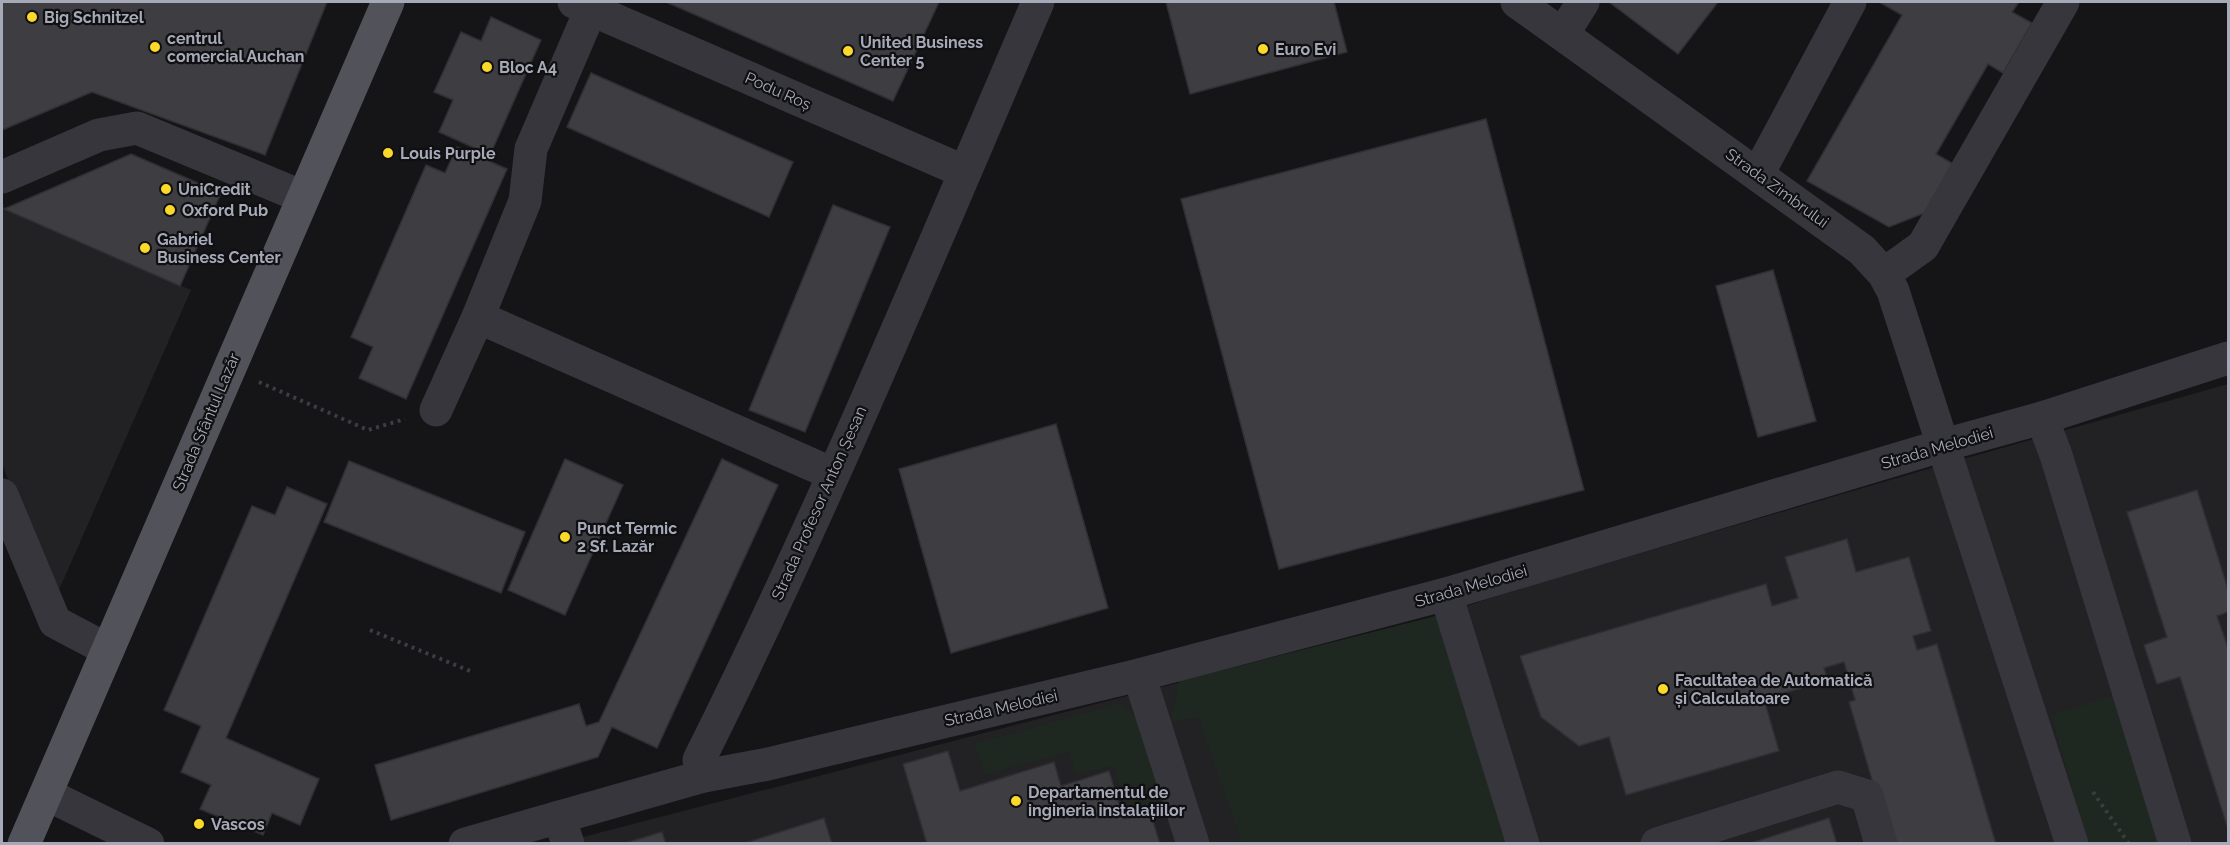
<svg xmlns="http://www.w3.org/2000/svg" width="2230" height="845" font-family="Raleway,sans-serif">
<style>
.built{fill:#222124}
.green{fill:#1f2721}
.building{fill:#3d3d42;stroke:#302f33;stroke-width:1.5}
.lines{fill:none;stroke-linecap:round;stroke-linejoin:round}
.path{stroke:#3c3d43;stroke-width:4;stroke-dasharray:3 4.5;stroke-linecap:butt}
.minor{stroke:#36363c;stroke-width:33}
.major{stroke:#52525b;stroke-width:33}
.poi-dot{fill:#fad92b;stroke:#101012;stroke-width:2}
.labels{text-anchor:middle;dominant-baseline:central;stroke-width:4.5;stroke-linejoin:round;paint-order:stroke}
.poi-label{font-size:16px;font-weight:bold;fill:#a6a9b8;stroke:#101012;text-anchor:start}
.street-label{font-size:16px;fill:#a6a9b8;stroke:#101012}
</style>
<rect width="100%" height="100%" fill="#151517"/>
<g class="built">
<path d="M2,202L5,209L191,290L55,599L2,464Z"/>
<path d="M2228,384V843L556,844L1436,616L1515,590L1921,471Z"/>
</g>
<g class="green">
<path d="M1436,616L1507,843H1242L1198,717L1170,723L1179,681Z"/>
<path d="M2118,694L2161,843H2088L2051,715Z"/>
<path d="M1120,703L1142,722L1167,799L1127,812L1113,766L1076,775L1069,752L985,775L974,744Z"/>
</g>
<g class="building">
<path d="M2,2H327L265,155L92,92L2,130Z"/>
<path d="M666,2H939L893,101Z"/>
<path d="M1166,2H1334L1347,52L1190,94Z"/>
<path d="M1609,2H1718L1678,54Z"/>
<path d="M1879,2H2019L2012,12L2032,23L2003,73L1988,64L1936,154L1955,165L1927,212L1889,227L1807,181L1902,15Z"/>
<path d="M491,17L541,40L490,155L439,132L453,100L434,92L461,32L481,41Z"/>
<path d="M591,73L793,162L769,217L567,127Z"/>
<path d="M1486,119L1584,490L1279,569L1181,199Z"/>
<path d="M457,147L507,169L406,399L359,378L373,347L351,337L426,165L445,173Z"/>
<path d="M131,154L221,193L180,286L4,209Z"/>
<path d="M833,205L890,227L805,432L749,410Z"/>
<path d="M1773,270L1816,421L1758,437L1716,286Z"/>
<path d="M1056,424L1108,608L951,653L899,469Z"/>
<path d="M565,459L623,485L565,615L508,590Z"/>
<path d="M722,459L778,485L657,748L612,727L598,757L391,820L375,765L579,704L586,726L599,722Z"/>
<path d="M349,461L525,532L501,593L324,522Z"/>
<path d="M287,487L327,504L226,738L319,779L300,825L272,813L263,835L200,809L211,785L181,772L201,726L164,710L252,506L275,515Z"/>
<path d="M2197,490L2228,589V612L2217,616L2228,648V829L2180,677L2157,684L2144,645L2167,637L2127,512Z"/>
<path d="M1847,539L1856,572L1909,557L1931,631L1913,636L1917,650L1937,644L1996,844H1891L1849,702L1855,700L1844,662L1824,668L1828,680L1764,699L1779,751L1626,795L1609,737L1579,746L1541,717L1520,656L1766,584L1772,606L1798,598L1785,557Z"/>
<path d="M948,751L960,791L1054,762L1061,786L1109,771L1124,819L1150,811L1160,844H927L903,764Z"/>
<path d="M824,818L832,844H742Z"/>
<path d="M1829,818L1837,844H1748Z"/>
<path d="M662,832L666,844H625V843Z"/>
</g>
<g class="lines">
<g class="path">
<path d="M259,382L368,430L405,419"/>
<path d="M370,630L470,671"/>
<path d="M2093,792L2129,844"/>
</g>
<g class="minor">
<path d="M574,2L965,172"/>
<path d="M1517,2L1862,250L1884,274L1893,291L2072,844"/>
<path d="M1563,34L1583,2"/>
<path d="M1758,174L1850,2"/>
<path d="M2,177L99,135L137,128L303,197"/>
<path d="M1884,274L1923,246L2063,2"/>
<path d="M478,317L833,474"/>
<path d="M436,410L478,317L525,201L531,149L591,9"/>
<path d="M2042,418L2056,455L2175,844"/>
<path d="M2,495L55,622L108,650"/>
<path d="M1446,594L1523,844"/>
<path d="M1139,675L1193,844"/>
<path d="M704,776L699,760C823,512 929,255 1038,2"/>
<path d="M46,794L148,844"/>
<path d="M559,817L568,844"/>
<path d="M465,844L704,776L768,764L1139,675L1446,594L1944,445L2042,418L2228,358"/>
<path d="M1657,844L1838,787L1867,796L1881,844"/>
</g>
<path class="major" d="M24,844L388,2"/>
</g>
<g class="poi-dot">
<circle cx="32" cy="17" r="6"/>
<circle cx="155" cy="47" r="6"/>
<circle cx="1263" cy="49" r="6"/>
<circle cx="848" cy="51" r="6"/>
<circle cx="487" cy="67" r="6"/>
<circle cx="388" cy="153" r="6"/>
<circle cx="166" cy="189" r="6"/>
<circle cx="170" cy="210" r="6"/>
<circle cx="145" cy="248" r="6"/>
<circle cx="565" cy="537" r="6"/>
<circle cx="1663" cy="689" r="6"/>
<circle cx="1016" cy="801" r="6"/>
<circle cx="199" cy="824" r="6"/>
</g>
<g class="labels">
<g class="poi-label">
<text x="44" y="17">Big Schnitzel</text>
<text x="167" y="38">centrul<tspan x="167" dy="18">comercial Auchan</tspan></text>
<text x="860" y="42">United Business<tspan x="860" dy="18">Center 5</tspan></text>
<text x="1275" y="49">Euro Evi</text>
<text x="499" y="67">Bloc A4</text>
<text x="400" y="153">Louis Purple</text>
<text x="178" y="189">UniCredit</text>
<text x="182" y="210">Oxford Pub</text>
<text x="157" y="239">Gabriel<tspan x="157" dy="18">Business Center</tspan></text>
<text x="577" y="528">Punct Termic<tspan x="577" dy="18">2 Sf. Lazăr</tspan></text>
<text x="1675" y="680">Facultatea de Automatică<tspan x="1675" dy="18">și Calculatoare</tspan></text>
<text x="1028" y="792">Departamentul de<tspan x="1028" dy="18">ingineria instalațiilor</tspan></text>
<text x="211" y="824">Vascos</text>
</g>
<g class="street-label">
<text transform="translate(778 91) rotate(24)">Podu Roș</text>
<text transform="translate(1777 188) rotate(36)">Strada Zimbrului</text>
<text transform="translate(206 422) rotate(-67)">Strada Sfântul Lazăr</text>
<text transform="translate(1937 448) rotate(-16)">Strada Melodiei</text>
<text transform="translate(819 503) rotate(-66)">Strada Profesor Anton Șesan</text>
<text transform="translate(1471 586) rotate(-16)">Strada Melodiei</text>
<text transform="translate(1001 708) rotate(-13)">Strada Melodiei</text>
</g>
</g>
<rect width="2230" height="845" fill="none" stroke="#a6a9b8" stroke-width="6"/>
</svg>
